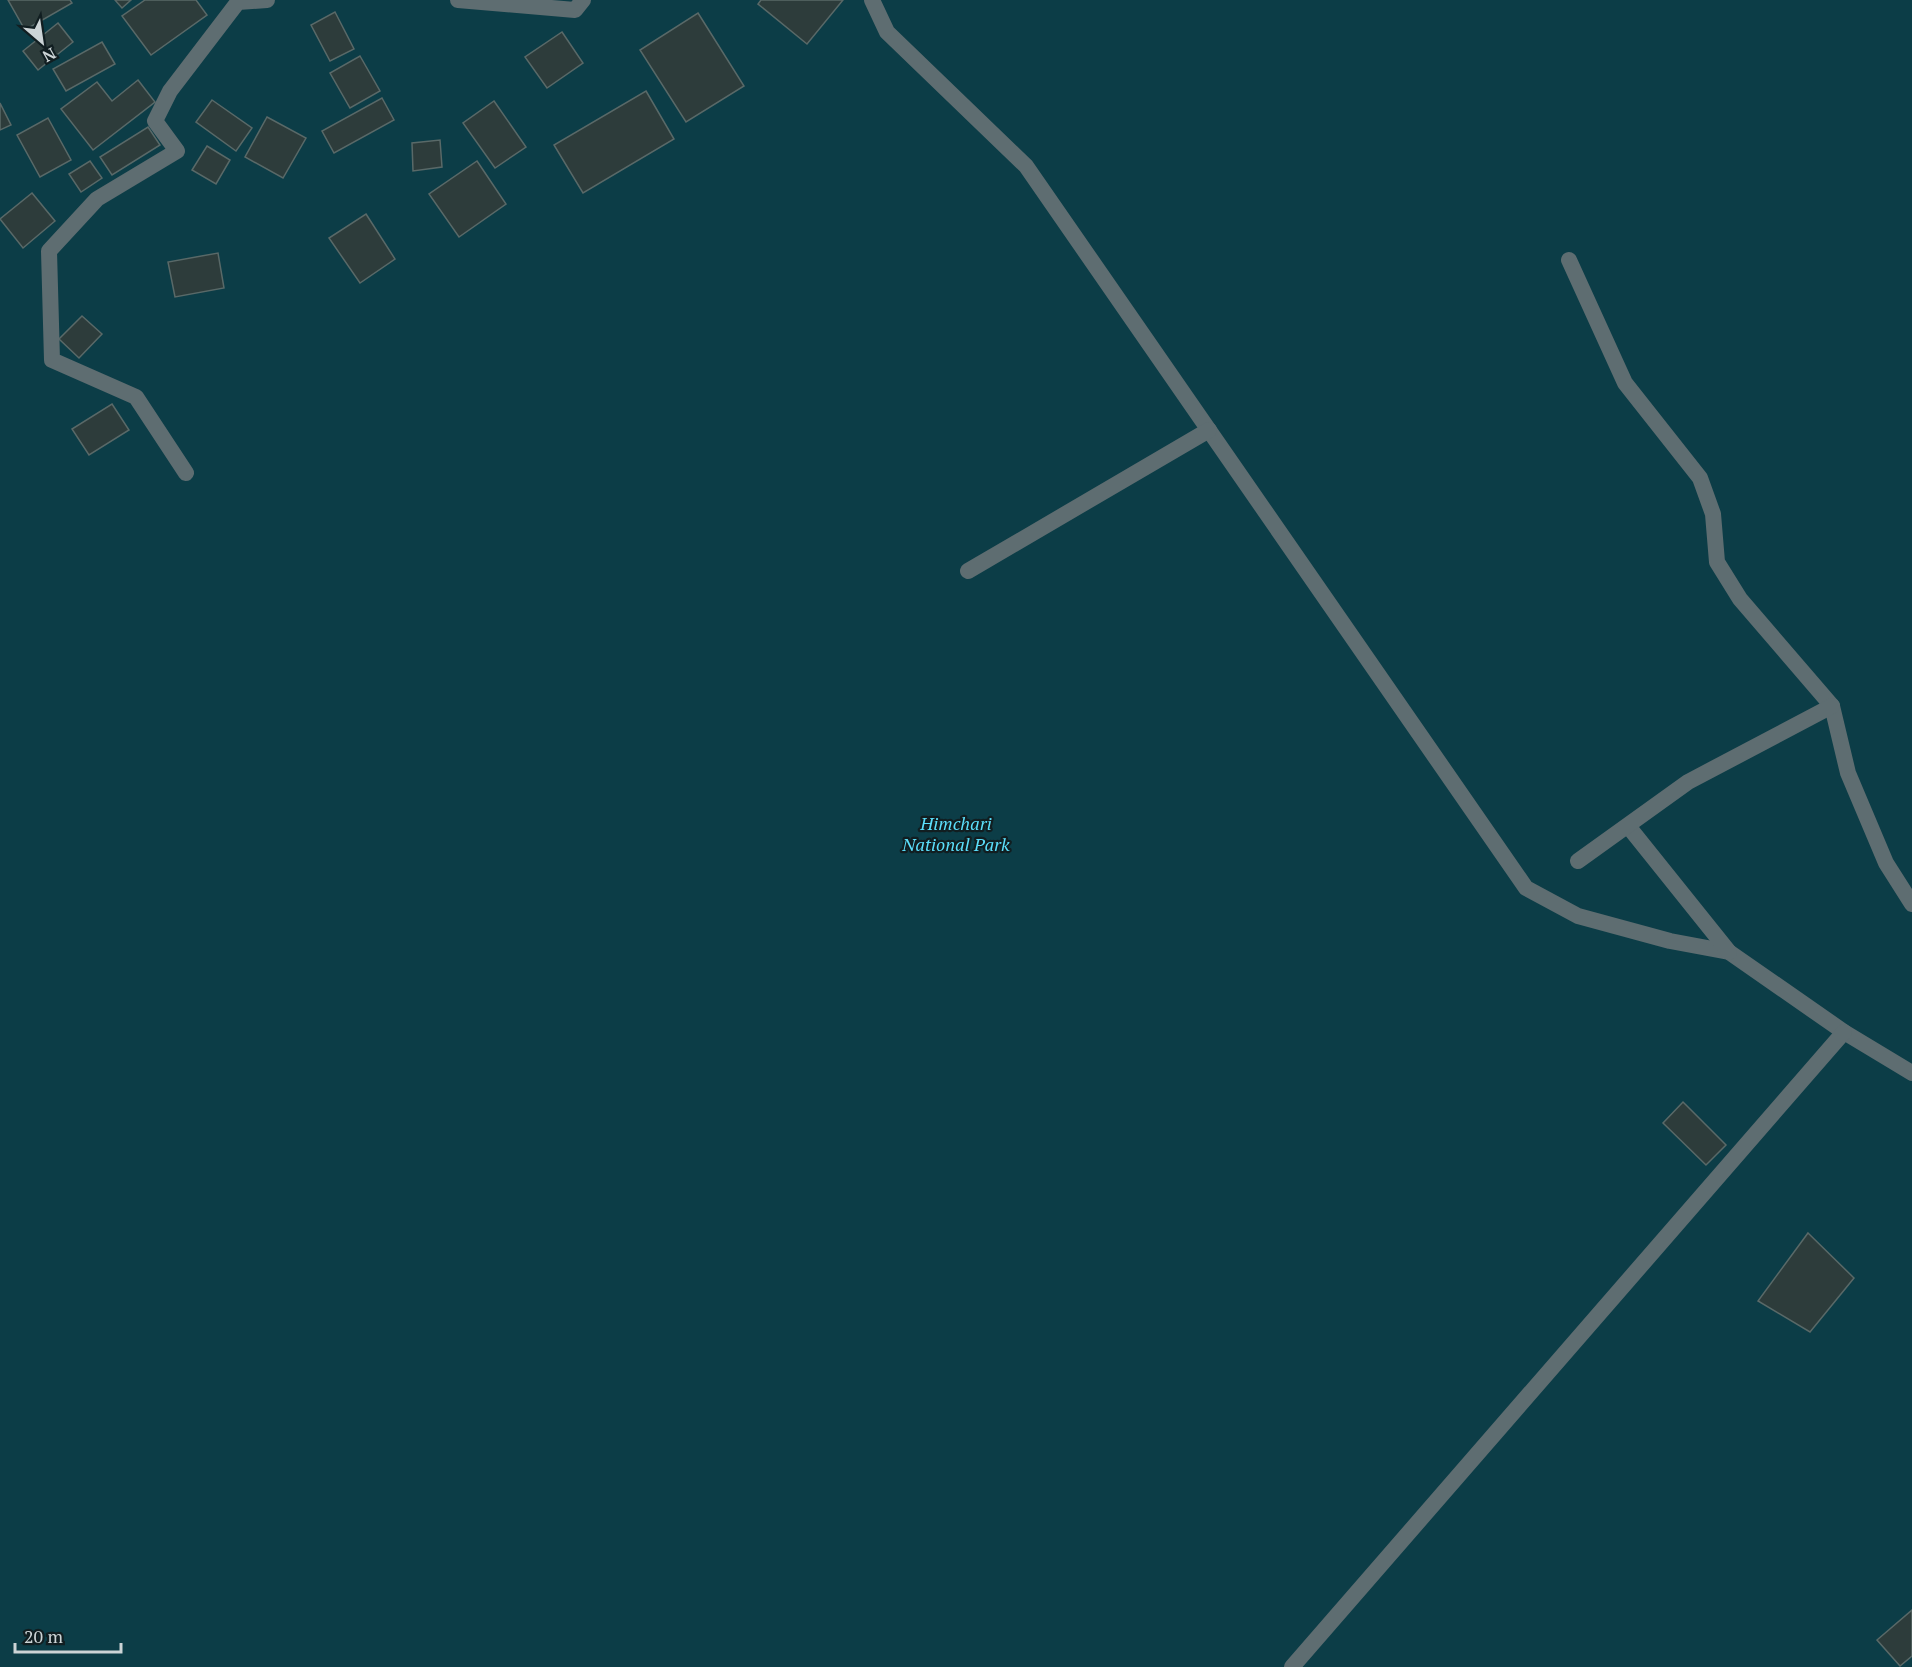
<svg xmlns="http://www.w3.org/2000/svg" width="1912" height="1667" font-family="'PT Serif',serif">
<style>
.green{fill:#0c3d47}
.building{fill:#2d3c3b;stroke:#596968;stroke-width:1.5}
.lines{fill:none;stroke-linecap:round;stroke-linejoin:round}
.minor{stroke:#5e6d71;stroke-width:16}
.labels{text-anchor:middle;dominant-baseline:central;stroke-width:4.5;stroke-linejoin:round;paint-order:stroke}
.park-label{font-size:18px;font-style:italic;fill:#5bdffb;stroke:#111e21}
</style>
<rect width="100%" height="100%" fill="#111e21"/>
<rect class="green" x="0" y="0" width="1912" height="1667"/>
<g class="building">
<path d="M8,0H70L72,3L25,30Z"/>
<path d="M115,0H131L122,8Z"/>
<path d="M145,0H196L207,15L151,55L122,16Z"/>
<path d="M761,0H843L807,44L758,4Z"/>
<path d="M335,12L354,49L330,61L311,25Z"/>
<path d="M698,13L744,86L686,122L640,50Z"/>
<path d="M58,23L73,42L38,70L23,51Z"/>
<path d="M562,32L583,63L547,88L525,57Z"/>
<path d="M102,42L115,64L66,91L53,69Z"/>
<path d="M360,56L380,91L350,108L330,73Z"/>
<path d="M138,80L155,102L93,150L61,109L97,82L112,101Z"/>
<path d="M646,91L674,139L583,193L554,145Z"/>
<path d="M382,98L394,120L334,153L322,131Z"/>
<path d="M212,100L252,128L236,151L196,122Z"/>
<path d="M494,101L526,147L495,168L463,123Z"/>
<path d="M0,103L11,125L0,130Z"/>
<path d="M267,117L306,138L283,178L245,157Z"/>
<path d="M48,118L71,160L40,177L17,135Z"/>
<path d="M148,127L160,145L112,175L100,157Z"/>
<path d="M440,140L442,167L413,171L412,143Z"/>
<path d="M207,146L230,160L216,184L192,170Z"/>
<path d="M90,161L102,178L81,192L69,174Z"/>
<path d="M477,161L506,204L459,237L429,194Z"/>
<path d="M32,193L55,221L23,248L0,219Z"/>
<path d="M366,214L395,259L360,283L329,238Z"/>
<path d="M218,253L224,288L175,297L168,262Z"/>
<path d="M82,316L102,334L79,358L59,339Z"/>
<path d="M112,404L129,430L89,455L72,429Z"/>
<path d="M1683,1102L1726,1145L1706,1165L1663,1123Z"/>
<path d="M1808,1233L1854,1278L1810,1332L1758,1301Z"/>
<path d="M1912,1610V1656L1900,1666L1877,1640Z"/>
</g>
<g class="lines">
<g class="minor">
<path d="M458,0L575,10L583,0"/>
<path d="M872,0L887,32L1026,166L1526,888L1578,916L1670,941L1729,952L1844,1032L1912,1073"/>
<path d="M1569,260L1625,383L1700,478L1713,514L1717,562L1740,599L1832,706L1848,773L1886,863L1912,904"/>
<path d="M186,473L136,397L52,360L49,251L97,199L177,151L155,121L170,91L238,2L267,0"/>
<path d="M968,571L1209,430"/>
<path d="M1628,826L1729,952"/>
<path d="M1578,861L1688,782L1832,706"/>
<path d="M1292,1667L1844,1032"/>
</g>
</g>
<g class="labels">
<g class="park-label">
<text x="956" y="823">Himchari<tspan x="956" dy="21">National Park</tspan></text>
</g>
</g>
<g transform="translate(42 42) rotate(151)" stroke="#111e21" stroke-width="4.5" paint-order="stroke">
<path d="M0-4.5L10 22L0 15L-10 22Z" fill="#ccd4d6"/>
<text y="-9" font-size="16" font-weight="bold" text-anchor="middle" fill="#ccd4d6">N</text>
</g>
<path d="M15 1643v9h106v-9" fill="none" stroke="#ccd4d6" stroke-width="3"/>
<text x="24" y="1643" font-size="18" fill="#ccd4d6" stroke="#111e21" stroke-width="4.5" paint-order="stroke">20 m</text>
</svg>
